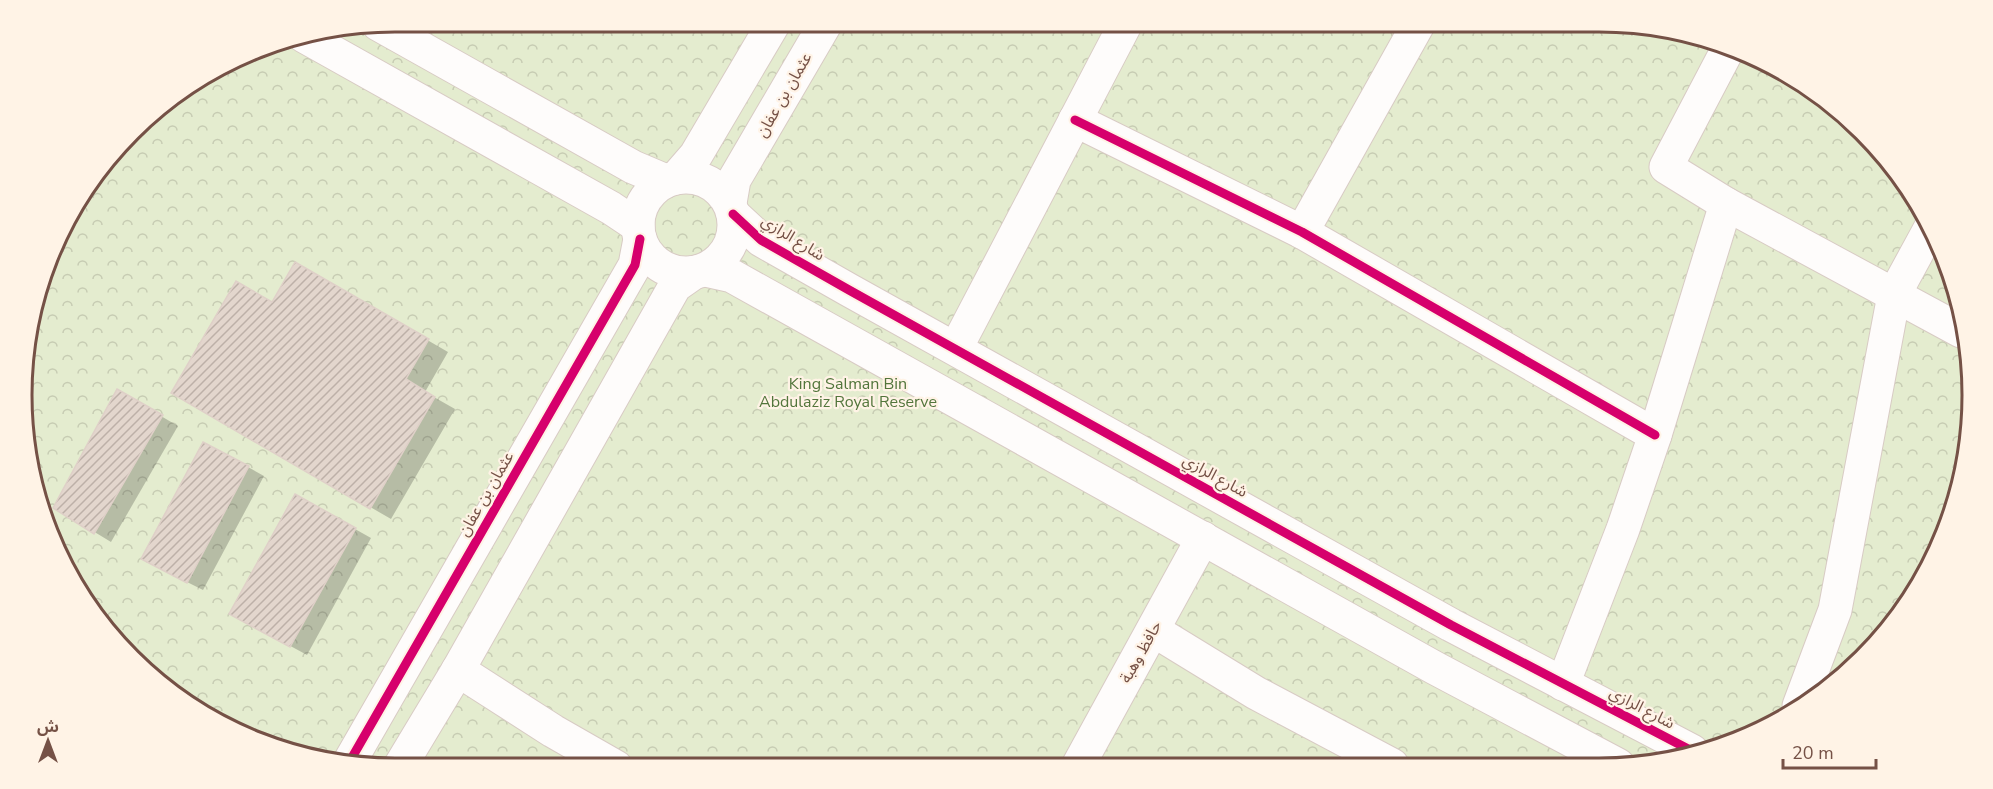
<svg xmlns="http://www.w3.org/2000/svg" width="1993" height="789" font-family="'Nunito Sans','Noto Sans Arabic',sans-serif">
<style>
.park{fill:url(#park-crowns)}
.shadow{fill:#0003}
.building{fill:url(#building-hatch);stroke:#dfd0c8;stroke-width:1.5}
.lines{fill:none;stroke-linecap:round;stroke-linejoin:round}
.minor-casing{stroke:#d8cbc4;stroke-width:35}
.minor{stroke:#fefcfb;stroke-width:33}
.cycleway-casing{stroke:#fff3e6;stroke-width:13}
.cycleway{stroke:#d6006c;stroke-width:9}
.labels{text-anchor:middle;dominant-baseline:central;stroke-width:4.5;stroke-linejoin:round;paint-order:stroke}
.street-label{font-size:16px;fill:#755146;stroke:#fff3e6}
.park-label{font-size:16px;fill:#52753b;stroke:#fff3e6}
.rim{fill:none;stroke:#755146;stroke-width:3}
</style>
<defs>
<pattern id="park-crowns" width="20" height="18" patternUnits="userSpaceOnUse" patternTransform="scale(1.5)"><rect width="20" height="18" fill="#e4eccf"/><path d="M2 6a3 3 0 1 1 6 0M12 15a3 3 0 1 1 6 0" fill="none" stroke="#c7ccb3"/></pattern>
<pattern id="building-hatch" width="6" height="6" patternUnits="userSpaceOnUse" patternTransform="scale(1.5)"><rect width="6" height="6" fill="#e3d6cd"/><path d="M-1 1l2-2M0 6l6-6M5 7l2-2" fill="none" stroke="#bdb0a8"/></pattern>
</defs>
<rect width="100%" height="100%" fill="#f6eee6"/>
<path class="park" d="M395,21H1598L1718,41L1845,113L1933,229L1971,370L1952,514L1909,602L1845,676L1763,730L1648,765L395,768L275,748L167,691L71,582L28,467L24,345L71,208L148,113L274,41Z"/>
<g class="shadow">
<path d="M296,264L448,352L425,392L455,409L391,519L173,393L272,304Z"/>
<path d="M118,391L178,426L111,542L55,508Z"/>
<path d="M248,467L264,476L203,590L159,568Z"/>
<path d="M355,529L371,538L307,655L246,622Z"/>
</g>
<g class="building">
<path d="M295,262L429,339L406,379L435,397L370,509L171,393L236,281L272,302Z"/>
<path d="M117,389L163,415L94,534L53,508Z"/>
<path d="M203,442L249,466L187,583L141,559Z"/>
<path d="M295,494L356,528L290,647L229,614Z"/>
</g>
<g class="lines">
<g class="minor-casing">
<g id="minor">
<path d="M378,24L633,167L666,181"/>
<path d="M304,36L611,208L638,226"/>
<path d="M1729,47L1666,167L1726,204L1961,331"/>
<path d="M1075,120L1302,232L1655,435"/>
<circle cx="686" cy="225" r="48"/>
<path d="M676,178L696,155L775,21"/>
<path d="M730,203L734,180L827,21"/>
<path d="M733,214L761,240L849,290L1451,625L1692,751"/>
<path d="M1302,232L1420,21"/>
<path d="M705,270L732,276L1435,668L1618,765"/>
<path d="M956,348L1127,21"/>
<path d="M1153,630L1256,693L1392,765"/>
<path d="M458,670L553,731L616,767"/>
<path d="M1563,684L1623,529L1655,435L1726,204"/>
<path d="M1799,706L1835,610L1894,295L1931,227"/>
<path d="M350,761L635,265L640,239"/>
<path d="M1078,766L1203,538"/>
<path d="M399,768L458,670L675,286L695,272"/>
</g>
</g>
<use href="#minor" class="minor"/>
<g class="cycleway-casing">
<g id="cycleway">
<path d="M1075,120L1302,232L1655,435"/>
<path d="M733,214L761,240L849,290L1451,625L1692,751"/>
<path d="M350,761L635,265L640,239"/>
</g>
</g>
<use href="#cycleway" class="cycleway"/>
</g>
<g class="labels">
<g class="street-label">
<text transform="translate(784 95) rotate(-60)">عثمان بن عفان</text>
<text transform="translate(793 238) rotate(32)">شارع الرازي</text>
<text transform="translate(1215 476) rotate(29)">شارع الرازي</text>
<text transform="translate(486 494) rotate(-60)">عثمان بن عفان</text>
<text transform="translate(1141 652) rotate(-61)">حافظ وهبة</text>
<text transform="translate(1642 708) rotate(28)">شارع الرازي</text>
</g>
<g class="park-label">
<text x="848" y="384">King Salman Bin<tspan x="848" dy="18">Abdulaziz Royal Reserve</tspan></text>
</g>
</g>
<path d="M0 0H1993V789H0ZM395 32H1599A363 363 0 0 1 1962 395V395A363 363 0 0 1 1599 758H395A363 363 0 0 1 32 395V395A363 363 0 0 1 395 32Z" fill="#fff3e6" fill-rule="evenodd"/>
<path class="rim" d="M395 32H1599A363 363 0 0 1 1962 395V395A363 363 0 0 1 1599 758H395A363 363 0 0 1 32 395V395A363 363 0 0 1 395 32Z"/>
<g transform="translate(48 741)" stroke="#fff3e6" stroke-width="4.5" paint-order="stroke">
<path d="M0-4.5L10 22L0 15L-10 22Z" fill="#755146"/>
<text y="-9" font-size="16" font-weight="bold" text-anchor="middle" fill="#755146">ش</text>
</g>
<path d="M1783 759v9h93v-9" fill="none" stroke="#755146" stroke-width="3"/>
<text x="1792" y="759" font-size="18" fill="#755146" stroke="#fff3e6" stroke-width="4.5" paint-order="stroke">20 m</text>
</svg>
